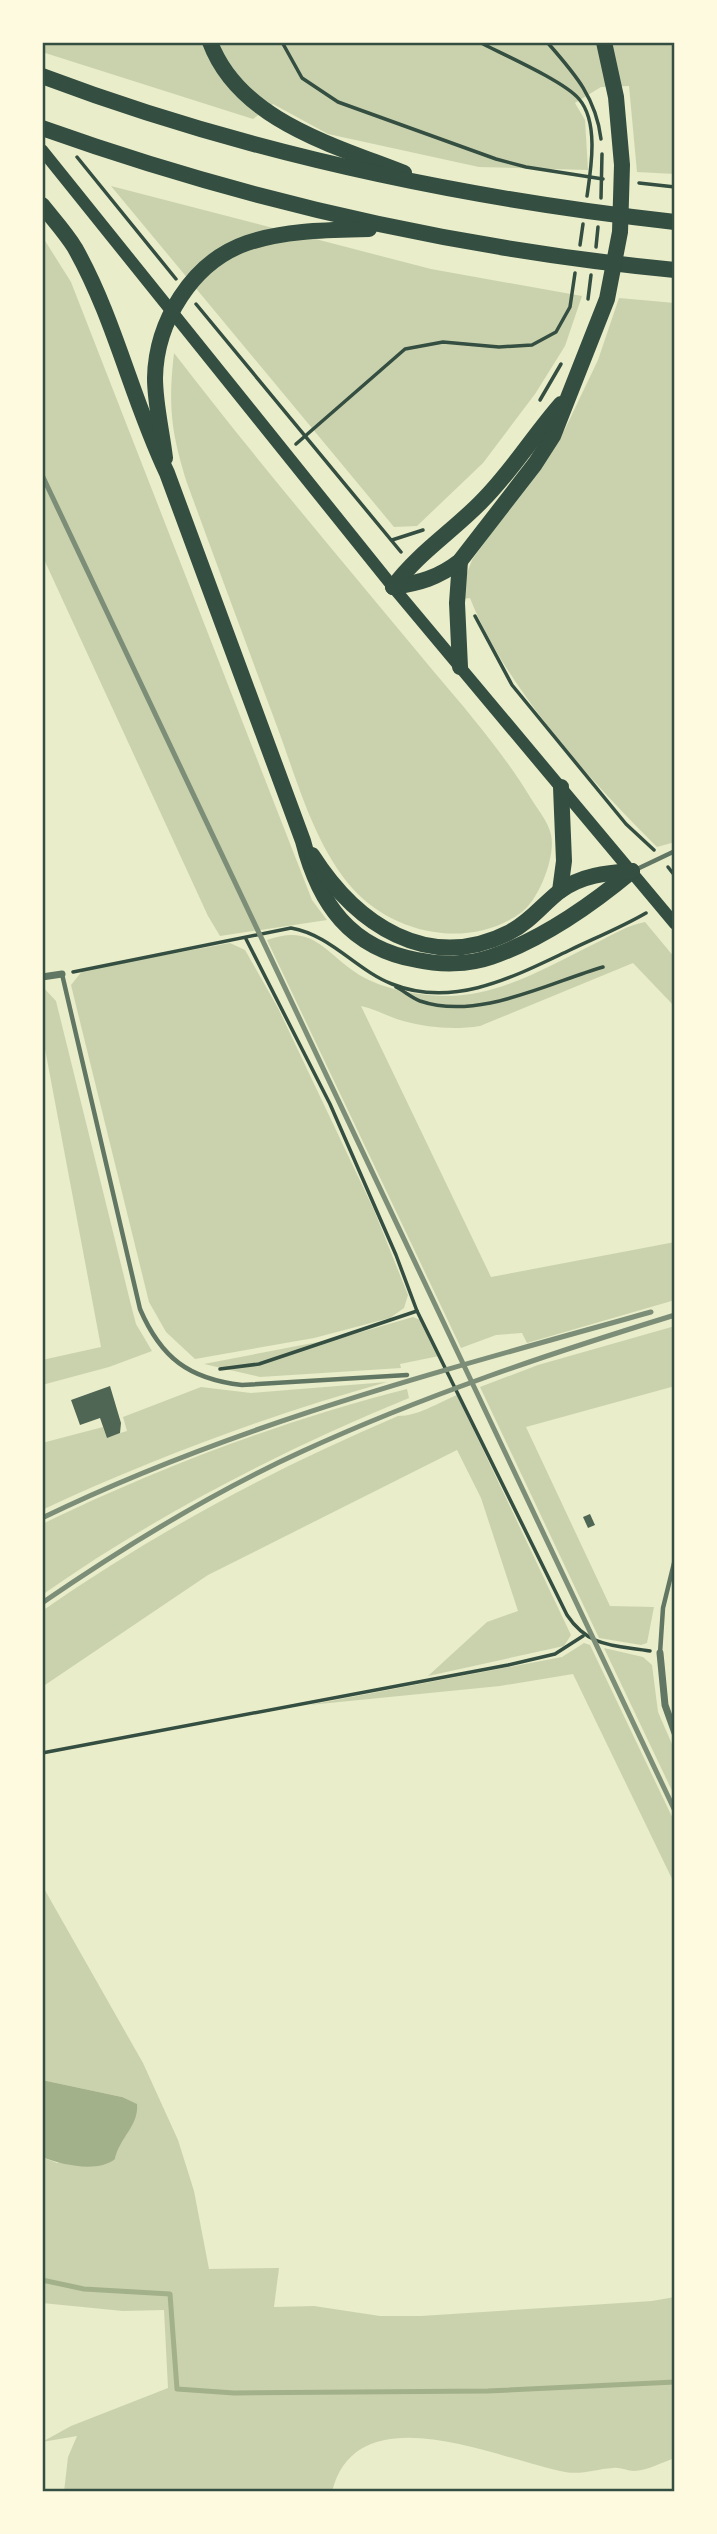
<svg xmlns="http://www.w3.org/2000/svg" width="717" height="2534" font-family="'IBM Plex Serif',serif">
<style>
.green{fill:#cad2ad}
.water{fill:#a3b18a}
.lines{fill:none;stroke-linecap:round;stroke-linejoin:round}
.stream{stroke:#a3b18a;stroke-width:5}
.building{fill:#4f6655}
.path{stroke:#344e41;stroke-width:3.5}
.service{stroke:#617663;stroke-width:4.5}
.minor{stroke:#617663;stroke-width:7}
.secondary{stroke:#344e41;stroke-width:12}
.motorway{stroke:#344e41;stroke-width:16}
.rail{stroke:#7c8e77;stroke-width:5}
.neatline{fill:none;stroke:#344e41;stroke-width:2.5}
</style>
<rect width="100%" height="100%" fill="#e9edc9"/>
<g class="green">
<path d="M42,42H675V174L637,172L629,86L601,87L575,103L585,120L588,170L479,167L328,134L273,104L253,119L42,52Z"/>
<path d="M111,186L431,269L582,296L565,346L535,394L483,463L417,526L394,527Z"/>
<path d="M42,236L71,282L312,900L327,920L220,936L208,916L42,555Z"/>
<path d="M619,298L675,303V842L657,847C591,782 504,685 470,598L463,599L465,578L472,560L565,429L598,360Z"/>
<path d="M174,353C258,462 347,567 435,673C470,714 504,754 532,800C538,810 549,823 551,835C556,856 539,899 522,912C470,950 395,935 353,889C313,844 296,776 275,721C245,641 216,562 187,483C171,432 168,406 174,353Z"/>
<path d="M645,922L675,958V1007L633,963L480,1026C454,1030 429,1028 403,1021C389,1017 375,1009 361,1006L491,1277L675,1242V1300L527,1343L522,1333L496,1335L461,1348L267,940C312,924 323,950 355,972C377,988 415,995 442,996C498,998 548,966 596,943C612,935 628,925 645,922Z"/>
<path d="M230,943L245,950L278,1008L374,1210L408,1295L404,1308L390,1318L314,1338L195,1359L166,1332L149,1302L71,985L83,970Z"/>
<path d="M42,986L56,1001L131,1305L136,1324L152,1351L109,1367L42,1385V1360L101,1347L42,1033Z"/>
<path d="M413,1317L423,1321L439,1356L400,1364L401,1368L260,1377L204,1364L344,1337Z"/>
<path d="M675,1326V1386L526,1427L610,1606L654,1607L647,1643L641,1645L599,1638L480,1387L538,1365Z"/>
<path d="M387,1382C269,1415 154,1458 42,1510V1443L103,1427L107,1437L127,1431L123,1417L201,1387L251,1393Z"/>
<path d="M407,1389L409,1398C280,1451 156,1515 42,1595V1524C158,1468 281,1421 407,1389Z"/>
<path d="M457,1395L571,1635L564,1646L428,1676L487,1622L518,1611L481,1498L457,1450L208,1575L42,1687V1611C154,1533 273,1469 398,1416C419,1416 437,1403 457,1395Z"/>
<path d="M584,1643L590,1645L675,1823V1885L573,1674L500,1686L309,1705L562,1657Z"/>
<path d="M604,1648L643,1657L652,1665L658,1712L675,1751V1797Z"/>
<path d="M42,1885L143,2063L178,2140L194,2191L209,2269L279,2268L274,2307L314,2306L380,2316H421L652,2301L675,2297V2458C663,2462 646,2471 634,2471C627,2471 620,2467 613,2468C596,2469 582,2475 565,2472C500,2460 357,2391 332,2492H64L68,2457L77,2436L42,2442L71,2426L168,2388L164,2310L123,2311L42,2303V2157L57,2163L115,2159L117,2147L128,2132L122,2097L42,2080Z"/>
</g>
<path class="water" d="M42,2080L122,2097L137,2104C139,2126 119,2138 115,2159C98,2173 62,2165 42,2157Z"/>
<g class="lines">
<path class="stream" d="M42,2280L84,2289L170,2294L177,2389L234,2393L488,2391L675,2382"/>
</g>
<g class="building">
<path d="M110,1386L121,1423L120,1433L107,1438L100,1418L80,1425L71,1400Z"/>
<path d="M590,1514L595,1525L588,1528L583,1517Z"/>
</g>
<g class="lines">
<g class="path">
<path d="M282,42L302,78L338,102L496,159L526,167L603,179"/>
<path d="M479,42C502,54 564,81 579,99C599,122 591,169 587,196"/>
<path d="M547,42C574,73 596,97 601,139"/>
<path d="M77,157L176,279"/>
<path d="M639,183L675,187"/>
<path d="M601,198L602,154"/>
<path d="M580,245L583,224"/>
<path d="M596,247L598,227"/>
<path d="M588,299L591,275"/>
<path d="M196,304L401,552"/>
<path d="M540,400L561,364"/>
<path d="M296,444L405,349L443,342L499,347L532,345L556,332L570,307L575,273"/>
<path d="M392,540L423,530"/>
<path d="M475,616L512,685L626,824L654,850"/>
<path d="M668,867L675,876"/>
<path d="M246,939L330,1104L396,1255L417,1311L567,1615C589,1648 614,1645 650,1651"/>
<path d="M73,972L291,928C331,935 356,970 392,984C454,1009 515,976 570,950C595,938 622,927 646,913"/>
<path d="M396,987C404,991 412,998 420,1001C478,1021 548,983 603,967"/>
<path d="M220,1369L259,1364L417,1311"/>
<path d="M42,1753L508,1665L555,1654L583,1636"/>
</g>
<g class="service">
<path d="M635,870L675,851"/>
<path d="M62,974L140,1309C161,1358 189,1379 242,1385L407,1375"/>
<path d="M660,1653L663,1608L675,1559"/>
</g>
<g class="minor">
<path d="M42,977L62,974"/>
<path d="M660,1653L665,1705L675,1733"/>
</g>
<path class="secondary" d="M42,150L393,587L675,924"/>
<g class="motorway">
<path d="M210,42C239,120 333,145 404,173"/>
<path d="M42,76C246,153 459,198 675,222"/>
<path d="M42,128C247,201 459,249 675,270"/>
<path d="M42,205C53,219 66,233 75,248C115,319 132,400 167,473L303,841C319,904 350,948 417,960C440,965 468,965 491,957C543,939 590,906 632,871"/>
<path d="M165,458C162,432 155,404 155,378C156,322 192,262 247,243C285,230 329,230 369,229"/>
<path d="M460,561L457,603L460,667"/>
<path d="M393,587C419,583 438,578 460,561L535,464L553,436L607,299L620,232L622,165L616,97L604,42"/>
<path d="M393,587C418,553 453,531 482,501C512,471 533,436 561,404"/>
<path d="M312,855C356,924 428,974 510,932C530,922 543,904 560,891C582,875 606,873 632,871"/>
<path d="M560,891L564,861L561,787"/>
</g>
<g class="rail">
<path d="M42,475L675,1811"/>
<path d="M42,1518C235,1424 445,1370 651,1312"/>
<path d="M42,1603C125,1546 211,1493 303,1451C423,1396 548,1354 675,1315"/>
</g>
</g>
<rect width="717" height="2534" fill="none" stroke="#fefae0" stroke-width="88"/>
<rect x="44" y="44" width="629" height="2446" class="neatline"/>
</svg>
